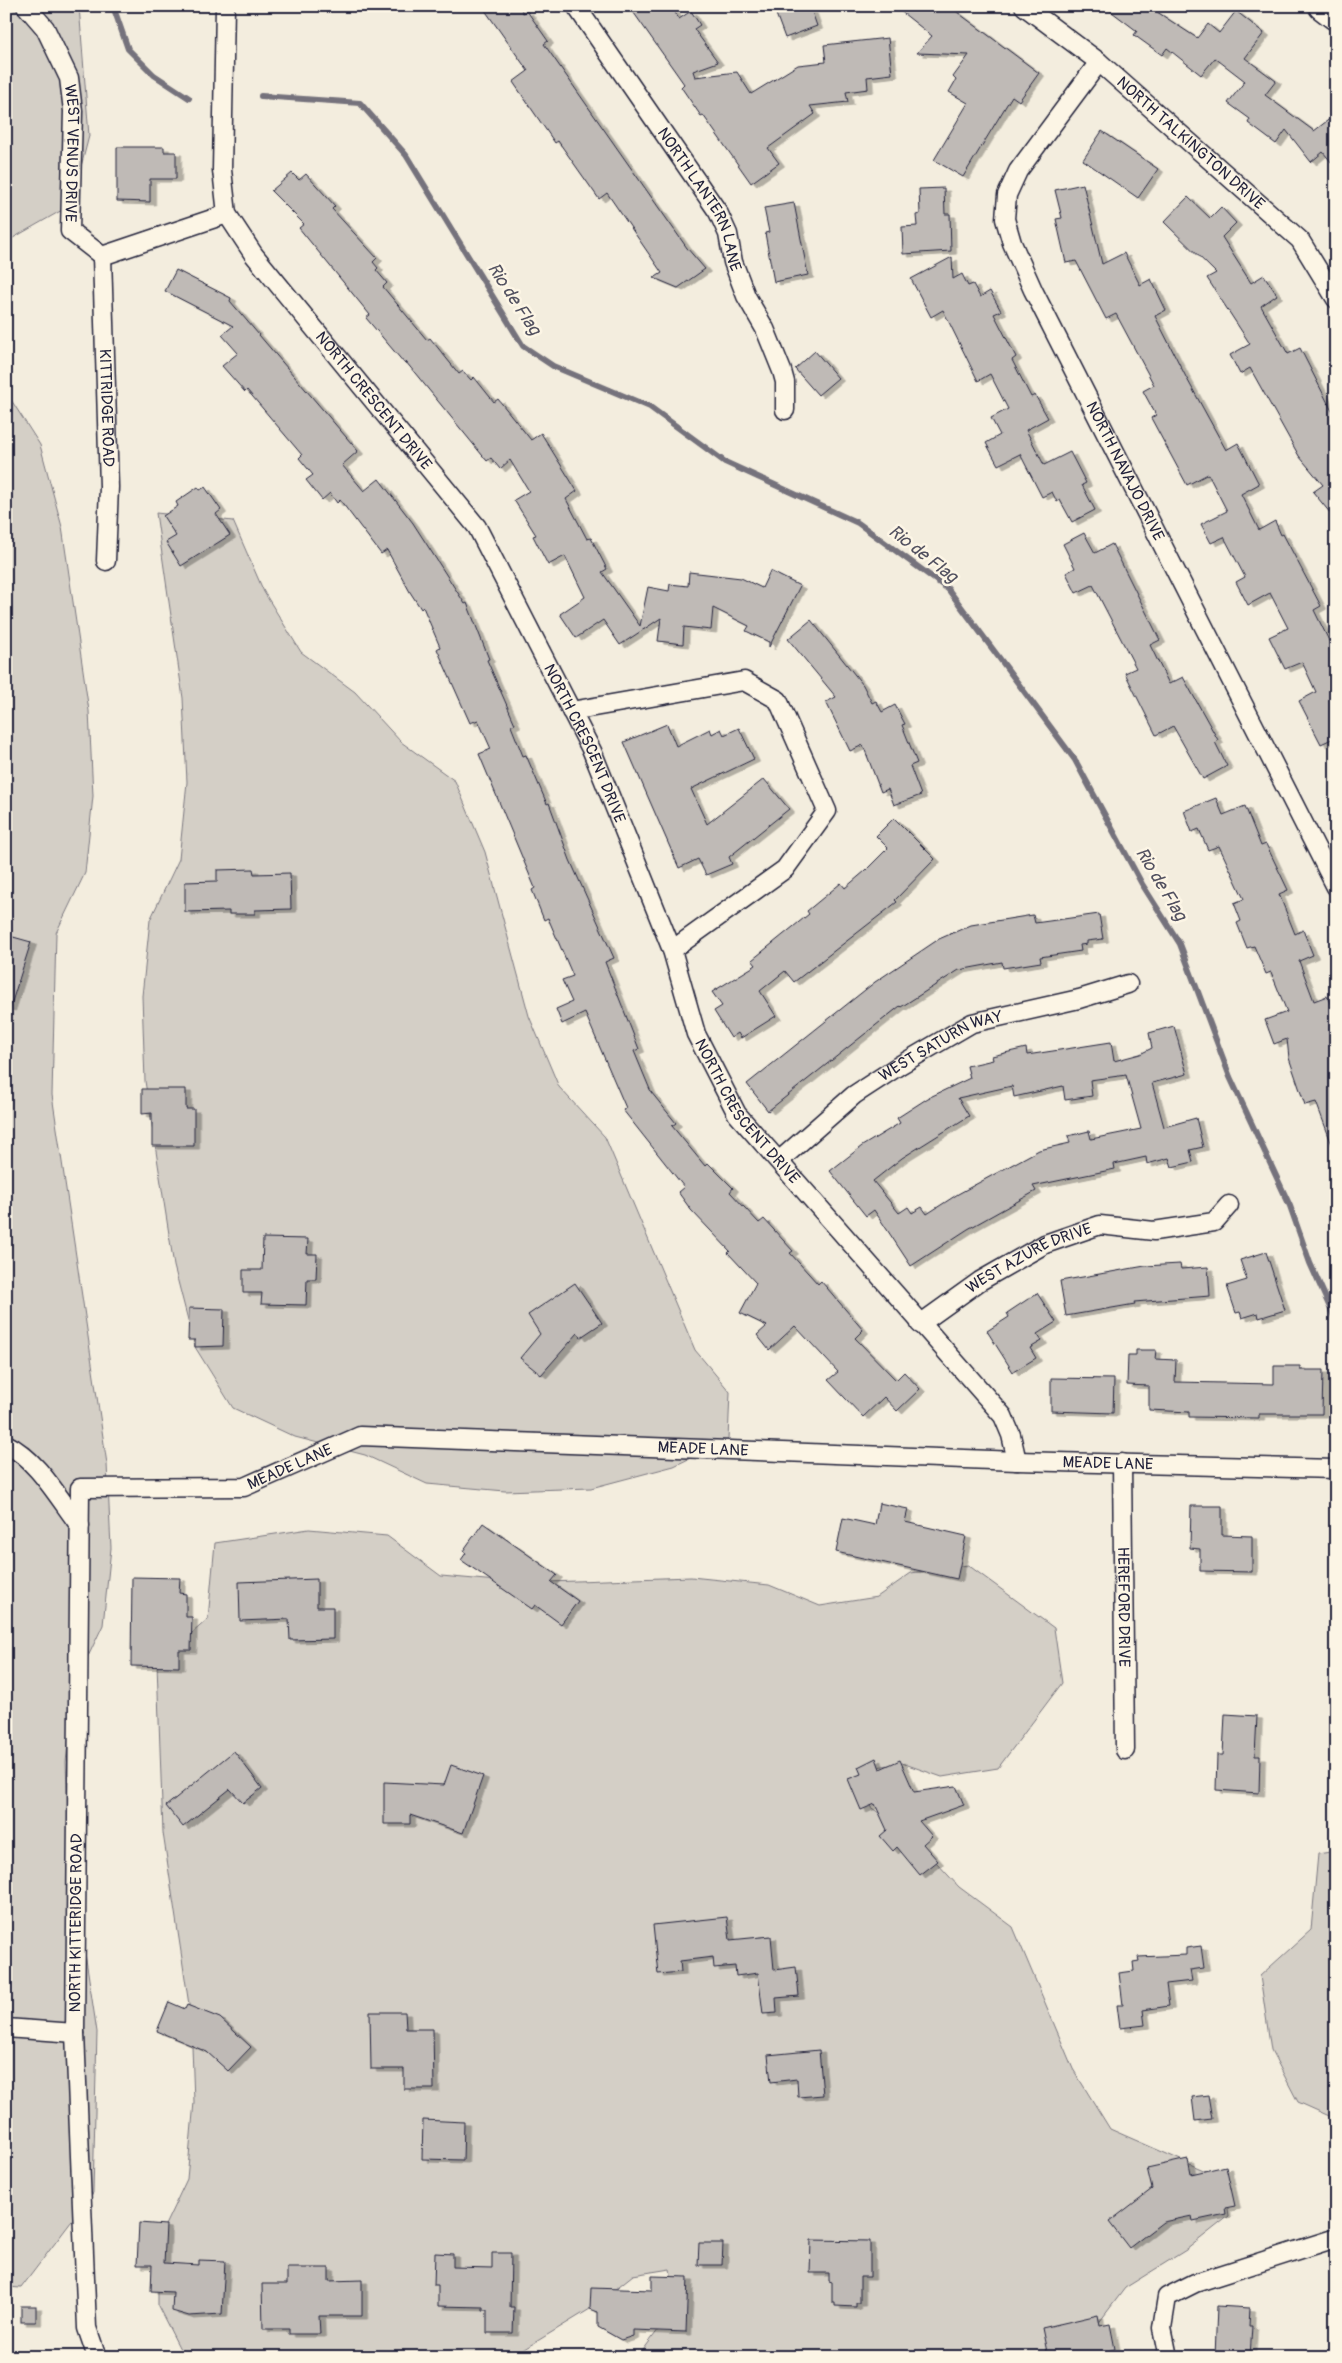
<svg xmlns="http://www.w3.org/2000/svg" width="1342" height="2363" font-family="Pangolin,sans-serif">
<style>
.green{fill:#d4cfc6;stroke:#7b7880}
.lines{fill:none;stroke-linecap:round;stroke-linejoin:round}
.stream{stroke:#75727b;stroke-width:6}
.building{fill:#bfbab6;stroke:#22223b;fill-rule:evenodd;filter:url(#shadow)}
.minor-casing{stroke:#22223b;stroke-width:21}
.primary-casing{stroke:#22223b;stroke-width:31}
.minor{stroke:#fcf5e5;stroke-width:18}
.primary{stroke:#fcf5e5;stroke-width:28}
.labels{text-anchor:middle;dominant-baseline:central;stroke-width:5;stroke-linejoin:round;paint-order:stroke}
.street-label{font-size:16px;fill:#22223b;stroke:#fcf5e5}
.water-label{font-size:18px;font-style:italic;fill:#525160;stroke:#fcf5e5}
</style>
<defs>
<filter id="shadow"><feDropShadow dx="5.5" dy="3" stdDeviation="0" flood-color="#0004"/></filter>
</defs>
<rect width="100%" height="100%" fill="#f3edde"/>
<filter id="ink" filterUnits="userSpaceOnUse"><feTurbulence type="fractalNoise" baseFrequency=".02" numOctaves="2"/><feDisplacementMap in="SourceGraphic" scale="10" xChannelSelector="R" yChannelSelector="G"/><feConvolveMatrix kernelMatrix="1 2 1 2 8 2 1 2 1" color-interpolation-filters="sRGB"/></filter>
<g filter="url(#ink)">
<g class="green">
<path d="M6,6H79L89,136L71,205L6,242Z"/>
<path d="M6,392L40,445L62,527L89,711L93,796L85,873L56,933L52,1095L107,1464L111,1548L103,1625L74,1686L66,1762L69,1847L97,2032L93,2193L21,2288L6,2287Z"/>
<path d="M156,513L233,521L264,592L301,652L355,692L401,742L455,781L485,852L529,1016L559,1087L605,1137L695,1350L730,1392L728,1440L674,1466L591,1488L505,1491L427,1484L365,1455L295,1437L233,1408L195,1347L174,1266L145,1081L142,996L150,920L179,859L187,782L183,698Z"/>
<path d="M309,1529L387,1536L441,1576L519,1583L691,1577L769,1585L820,1606L877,1597L911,1573L968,1565L1054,1628L1062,1683L998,1768L942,1777L902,1763L864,1769L869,1806L913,1837L959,1887L1013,1927L1073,2069L1110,2129L1224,2179L1229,2216L1186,2250L1125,2288L1073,2357H638L676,2306L670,2269L633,2275L590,2309L511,2357H184L158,2306V2240L187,2179L194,2102L191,2018L163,1833L157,1664L208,1619L215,1543Z"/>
<path d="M1336,1851V2119L1298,2102L1271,2050L1260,1976L1311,1930L1318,1854Z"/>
</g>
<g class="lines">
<g class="stream">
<path d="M113,6L128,49L154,75L189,98"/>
<path d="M261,96L360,103L406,155L523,346L553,366L650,407L725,462L858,523L948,589L1075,760L1142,884L1180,944L1230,1077L1290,1206L1310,1263L1336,1321"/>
</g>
</g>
<g class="building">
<path d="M482,6H519L523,13L527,11L548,41L544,44L687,248L705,269L678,288L654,278L662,273L607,193L599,199L558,141L555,143L513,82L528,71Z"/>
<path d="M629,6H671L679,19L691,11L700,25L694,29L718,62L693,71L695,77L737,72L751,94L798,65L826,62L824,45L888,38L892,74L867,77L868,89L846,92L848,102L810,106L815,114L768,148L779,163L751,183L703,115L701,116L681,87L684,84Z"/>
<path d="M773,6H810L817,26L785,38Z"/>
<path d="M894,6H949L1039,73L1019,101L1012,96L963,177L934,160L968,103L949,92L956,80L953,77L969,55L917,53L932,36Z"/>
<path d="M1104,6H1148L1197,38L1208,24L1219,33L1236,11L1264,33L1245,58L1276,81L1265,95L1314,131L1336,114V168L1323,152L1311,162L1286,130L1276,144L1248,123L1250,119L1228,103L1245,81L1215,58L1201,75L1167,48L1162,55L1134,35L1137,31Z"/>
<path d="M1102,131L1158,169L1138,198L1083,160Z"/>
<path d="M117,147H164V152H176V179H150V202L117,201Z"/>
<path d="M292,173L299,180L306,174L335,206L332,209L377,258L373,262L378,268L376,270L387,283L383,287L427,340L430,338L459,374L463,371L471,380L474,377L494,402L498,399L531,440L541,433L577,491L566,499L587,539L591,538L607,569L602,572L640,626L648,587L669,591L670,584L688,586L689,572L741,578L762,588L770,571L800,586L769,647V642L746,631L749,626L713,608L711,630L684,627L683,644L658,641L661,618L620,645L603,620L576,638L560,614L585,597L565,556L548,565L533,536L536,535L514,500L529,491L510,460L500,469L491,458L487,461L406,362L405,364L366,318L370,315L299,228L304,224L271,191Z"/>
<path d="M1083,184L1102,264L1124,253L1140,285L1151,279L1166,310L1155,316L1186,377L1226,450L1238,443L1259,484L1241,494L1259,530L1275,521L1281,535L1283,534L1321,606L1314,610L1336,655V737L1321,744L1299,701L1316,692L1302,662L1285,669L1269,637L1288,628L1270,593L1248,605L1236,582L1245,577L1224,537L1211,543L1201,524L1227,511L1208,474L1187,485L1151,418L1156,415L1143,391L1154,385L1116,314L1106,319L1076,261L1066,263L1056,219L1062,218L1055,190Z"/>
<path d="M944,188L945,214H950L951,251L903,254L902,227L917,226L916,215L920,214L919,189Z"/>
<path d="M1188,197L1210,218L1221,207L1236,223L1222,237L1251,283L1264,275L1277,295L1261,306L1288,354L1300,348L1336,419V520L1313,492L1323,485L1299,456L1250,368L1240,374L1230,355L1250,344L1207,278L1216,273L1164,222Z"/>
<path d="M794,203L808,275L774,282L765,233L769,232L764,208Z"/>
<path d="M952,257L953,279L962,274L968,286L973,284L980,297L990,291L1001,311L994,314L1016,357L1012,360L1031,397L1035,395L1048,418L1026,430L1044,465L1070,452L1086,483L1082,485L1095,510L1072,522L1060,500L1057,502L1052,492L1042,497L1020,454L998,465L986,443L1000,435L991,418L1008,409L990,374L978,381L943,310L931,317L911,279Z"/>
<path d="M176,270L231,298L230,301L358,451L342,465L364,491L379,479L413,523L465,604L467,603L489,659L487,660L515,724L511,726L523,756L526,755L547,804L549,803L570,860L614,958L605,962L639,1049L634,1051L651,1092L676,1123L672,1126L705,1166L708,1163L733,1188L730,1192L759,1223L764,1219L793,1251L790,1253L818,1284L821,1281L863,1330L855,1338L896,1380L904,1372L920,1389L897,1411L884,1397L863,1417L828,1380L838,1372L795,1326L769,1350L757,1335L767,1326L740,1313L756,1283L728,1253L730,1251L691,1210L678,1192L684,1187L623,1110L626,1108L585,1013L562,1024L556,1009L572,1002L562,980L573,976L548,918L544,920L532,890L535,888L479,754L491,749L478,720L470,723L437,649L440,647L423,607L421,609L410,592L387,550L381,554L340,500L337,503L330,493L322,500L306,480L313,475L299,458L302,455L247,390L245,392L222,366L238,353L222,335L233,326L165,291Z"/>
<path d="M815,351L838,378L818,395L795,369Z"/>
<path d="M198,487L200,490L205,487L221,510L216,514L230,535L181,566L166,542L176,536L163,516L178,506L176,502Z"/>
<path d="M1084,533L1095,553L1112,544L1160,640L1150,645L1169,684L1183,677L1218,740L1215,742L1227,766L1203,779L1173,726L1156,735L1125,673L1136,668L1093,585L1076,593L1066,573L1075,568L1063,544Z"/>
<path d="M811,620L863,685L872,703L876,701L882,712L895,705L905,724L902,725L917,763L910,766L921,795L894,805L888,789L881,792L863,745L850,751L826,702L836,697L788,639Z"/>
<path d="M667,724L676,746L710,729L712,734L721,729L724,735L739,728L754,759L691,789L707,824L764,779L789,809L729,857L732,864L706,875L698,859L679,868L624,742Z"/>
<path d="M1216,798L1223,815L1245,806L1261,846L1266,844L1288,890L1279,894L1295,934L1303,930L1313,955L1299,961L1314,1001L1327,996L1336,1018V1069L1331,1071L1336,1085V1150H1334L1316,1102L1305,1105L1289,1058L1287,1039L1274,1044L1265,1020L1287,1012L1271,972L1266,974L1254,946L1247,948L1237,923L1241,921L1234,903L1244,899L1219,846L1208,850L1199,829L1192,832L1184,811Z"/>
<path d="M894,818L935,859L895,900L897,902L794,982L785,971L760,991L776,1016L741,1038L738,1033L731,1038L714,1011L722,1006L712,992L756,965L752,960L809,914L807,911L841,883L845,888L865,871L888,848L876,836Z"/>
<path d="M253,869L254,874L290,873L291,909L255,910V914H229V911L185,912V882L217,881V870Z"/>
<path d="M1099,914L1103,939L1087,941V944L1080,945L1081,951L1040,957L1041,962L1003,968L1002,962L959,970L901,1007L900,1006L768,1111L747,1084L875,982L939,939L971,925L1033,915L1035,923Z"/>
<path d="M6,935L31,942L10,1008L6,1007Z"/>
<path d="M1174,1026L1187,1074L1152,1083L1164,1127L1196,1118L1203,1147L1190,1150L1193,1162L1172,1167L1169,1158L1147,1164L1146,1157L1114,1164L1115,1169L1033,1186L1036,1191L968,1229L911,1266L874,1210L866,1216L830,1171L862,1146L900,1123L897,1118L928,1098L970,1078L967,1066L993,1060L992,1056L1026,1048L1027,1055L1111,1042L1114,1061L1140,1054L1152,1048L1149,1033ZM1126,1075L1141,1129L1091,1139L1089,1131L1068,1136L1070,1143L1039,1150L958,1194L927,1214L922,1207L912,1213L908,1207L899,1213L873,1181L902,1158L969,1116L958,1098L1012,1086L1014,1097L1063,1086L1065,1100L1092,1096L1090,1080Z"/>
<path d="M142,1089H186V1109H194V1146H152V1113L142,1114Z"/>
<path d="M263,1238L308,1239L307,1254H317L316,1279H307L306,1305L261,1304L262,1293H243V1270H262Z"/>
<path d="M1266,1252L1285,1310L1259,1318L1258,1313L1242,1318L1240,1312L1236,1313L1227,1286L1247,1280L1240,1260Z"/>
<path d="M1180,1264L1181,1269L1208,1267L1210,1296L1134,1302L1135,1304L1066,1316L1060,1281L1145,1266Z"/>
<path d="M575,1283L602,1323L581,1337L578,1333L541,1375L520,1358L540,1334L528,1315Z"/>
<path d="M1037,1293L1056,1322L1037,1334L1042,1341L1030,1348L1036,1358L1013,1372L987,1331L1009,1317L1007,1313Z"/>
<path d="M189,1308L224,1309L223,1346L195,1347V1340H188Z"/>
<path d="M1136,1350H1156L1155,1359L1176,1360L1175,1382L1274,1384V1366H1300V1370H1323L1322,1414H1259V1418L1189,1417V1412L1149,1410V1386L1127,1385L1128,1355H1136Z"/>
<path d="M1051,1378L1114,1379L1113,1413L1051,1411Z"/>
<path d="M879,1503L908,1509L905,1522L966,1536L957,1579L836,1552L843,1518L875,1525Z"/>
<path d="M1191,1506H1222V1535L1252,1536V1572L1200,1571V1549L1190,1548Z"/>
<path d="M483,1523L557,1575L551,1582L578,1601L561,1624L535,1605L532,1609L461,1560L466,1553L463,1551Z"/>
<path d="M132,1577L180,1578L179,1593L186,1594V1617H192L191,1650H179V1667L131,1666Z"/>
<path d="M317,1579V1607H333V1639L290,1640L289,1619L240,1621L239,1582Z"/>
<path d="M1225,1714L1257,1716L1255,1756H1260L1259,1793L1216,1790L1217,1755H1223Z"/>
<path d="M234,1751L262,1788L243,1803L230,1789L183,1827L166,1806Z"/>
<path d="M876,1758L880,1769L900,1760L914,1792L956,1786L964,1805L919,1821L932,1836L923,1844L938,1861L920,1875L897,1847L893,1851L880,1836L887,1830L875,1804L861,1810L848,1779L861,1774L858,1767Z"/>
<path d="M451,1765L483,1776L463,1833L410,1815V1824H384V1782L444,1785Z"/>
<path d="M727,1917L730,1940L771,1936L774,1970L796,1967L799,1996L776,1998L777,2013L763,2014L758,1973L736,1976L735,1966L714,1968L713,1957L680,1961L681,1972L658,1974L653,1925Z"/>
<path d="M1201,1946L1204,1968L1190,1970L1192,1981L1166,1984L1169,2006L1143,2010L1145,2025L1120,2028L1117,2005H1123L1119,1973L1134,1971L1133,1962L1139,1961L1138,1957L1186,1955V1948Z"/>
<path d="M169,2002L185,2009L187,2005L220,2018L251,2047L228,2071L207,2052L157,2031Z"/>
<path d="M370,2012H405L406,2029H433L434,2089H404V2069H371Z"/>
<path d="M819,2050L823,2095L798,2097L797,2079L771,2082L768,2055Z"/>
<path d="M1208,2095L1212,2119L1195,2121L1192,2097Z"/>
<path d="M423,2120L464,2122L463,2160L422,2159Z"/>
<path d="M1188,2159L1191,2174L1226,2166L1235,2206L1225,2208L1226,2214L1193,2221L1192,2216L1163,2222L1129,2248L1109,2222L1152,2189L1147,2168Z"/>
<path d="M139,2223L166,2225L164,2263L199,2265V2260L225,2261L222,2314L189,2316L172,2311L173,2292L151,2291L152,2265H137Z"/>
<path d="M811,2240L870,2241V2277H860V2303H856V2307L835,2306V2302H832V2282L829,2281V2273H810Z"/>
<path d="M699,2243H723L722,2265H698Z"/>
<path d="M435,2253L453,2254V2267L492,2268V2253H511L510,2307H514L513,2333H487V2310H483V2307L438,2306V2285H434Z"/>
<path d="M287,2268H329V2281L362,2280V2316H319L320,2334H289V2329H263L262,2284H287Z"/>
<path d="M652,2276L688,2277L686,2332L633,2330V2336L621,2340L598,2327V2312L590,2309L591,2288L652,2290Z"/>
<rect x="21" y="2306" width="15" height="16"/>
<path d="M1217,2306L1250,2308L1249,2326H1252L1250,2357H1215Z"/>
<path d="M1098,2315L1100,2326L1110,2324L1115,2349L1107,2351L1108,2357H1072L1071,2353L1048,2357L1042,2328Z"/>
</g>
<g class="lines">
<g class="minor-casing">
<g id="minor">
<path id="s1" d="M26,6L45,28L69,78L73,111L70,231L102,256L227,214"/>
<path id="s2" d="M225,6L222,170L227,214L254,255L477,527L592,751L672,950L696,1034L737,1114L1003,1416L1011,1435L1017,1461"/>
<path id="s3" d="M576,6L718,212L728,234L733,262L746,296L765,329L782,371L785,382V410"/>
<path id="s4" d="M1024,6L1099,62L1300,240L1336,299"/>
<path id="s5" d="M1099,62L1018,171L1007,195L1005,219L1012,243L1033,290L1336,887"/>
<path id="s6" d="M102,256L109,487L106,561"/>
<path d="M571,711L744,681L778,700L827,811L785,869L672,950"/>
<path id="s7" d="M780,1160L854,1095L900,1065L972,1023L1079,999L1128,984"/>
<path id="s8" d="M920,1324L980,1281L1045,1244L1100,1225L1154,1231L1214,1222L1229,1205"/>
<path d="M6,1444C37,1459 59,1499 80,1526"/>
<path id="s9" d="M1122,1463L1125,1750"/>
<path d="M6,2028L75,2033"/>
<path id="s10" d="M97,2357L87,2328L75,2033L80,1488L244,1487L360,1436L1017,1461L1336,1469"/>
<path d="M1168,2357L1162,2328L1167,2297L1195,2283L1336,2238"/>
</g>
</g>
<g class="primary-casing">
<path id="primary" d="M1323,6L1336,16"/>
</g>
<use href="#minor" class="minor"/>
<use href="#primary" class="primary"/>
</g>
</g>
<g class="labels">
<g class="street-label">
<text stroke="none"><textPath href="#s4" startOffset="216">NORTH TALKINGTON DRIVE</textPath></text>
<text stroke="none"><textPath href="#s1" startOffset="160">WEST VENUS DRIVE</textPath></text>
<text stroke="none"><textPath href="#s3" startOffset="231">NORTH LANTERN LANE</textPath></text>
<text stroke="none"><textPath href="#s2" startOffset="446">NORTH CRESCENT DRIVE</textPath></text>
<text stroke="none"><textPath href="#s6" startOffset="152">KITTRIDGE ROAD</textPath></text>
<text stroke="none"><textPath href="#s5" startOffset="466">NORTH NAVAJO DRIVE</textPath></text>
<text stroke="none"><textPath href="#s2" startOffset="851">NORTH CRESCENT DRIVE</textPath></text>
<text stroke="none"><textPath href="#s7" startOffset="199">WEST SATURN WAY</textPath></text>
<text stroke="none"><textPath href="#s2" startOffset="1256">NORTH CRESCENT DRIVE</textPath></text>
<text stroke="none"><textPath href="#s8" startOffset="128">WEST AZURE DRIVE</textPath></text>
<text stroke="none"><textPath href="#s10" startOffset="1505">MEADE LANE</textPath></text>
<text stroke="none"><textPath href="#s10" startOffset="1910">MEADE LANE</textPath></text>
<text stroke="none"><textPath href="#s10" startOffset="1085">MEADE LANE</textPath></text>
<text stroke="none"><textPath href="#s9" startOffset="144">HEREFORD DRIVE</textPath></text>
<text stroke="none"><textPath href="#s10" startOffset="436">NORTH KITTERIDGE ROAD</textPath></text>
</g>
<g class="water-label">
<text transform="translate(514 299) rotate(57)">Rio de Flag</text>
<text transform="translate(923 554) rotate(38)">Rio de Flag</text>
<text transform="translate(1161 884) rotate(59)">Rio de Flag</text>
</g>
</g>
<rect width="1342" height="2363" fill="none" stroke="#fcf5e5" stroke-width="25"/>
<rect x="12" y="12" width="1317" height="2338" fill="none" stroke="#22223b" stroke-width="2" filter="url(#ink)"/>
</svg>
